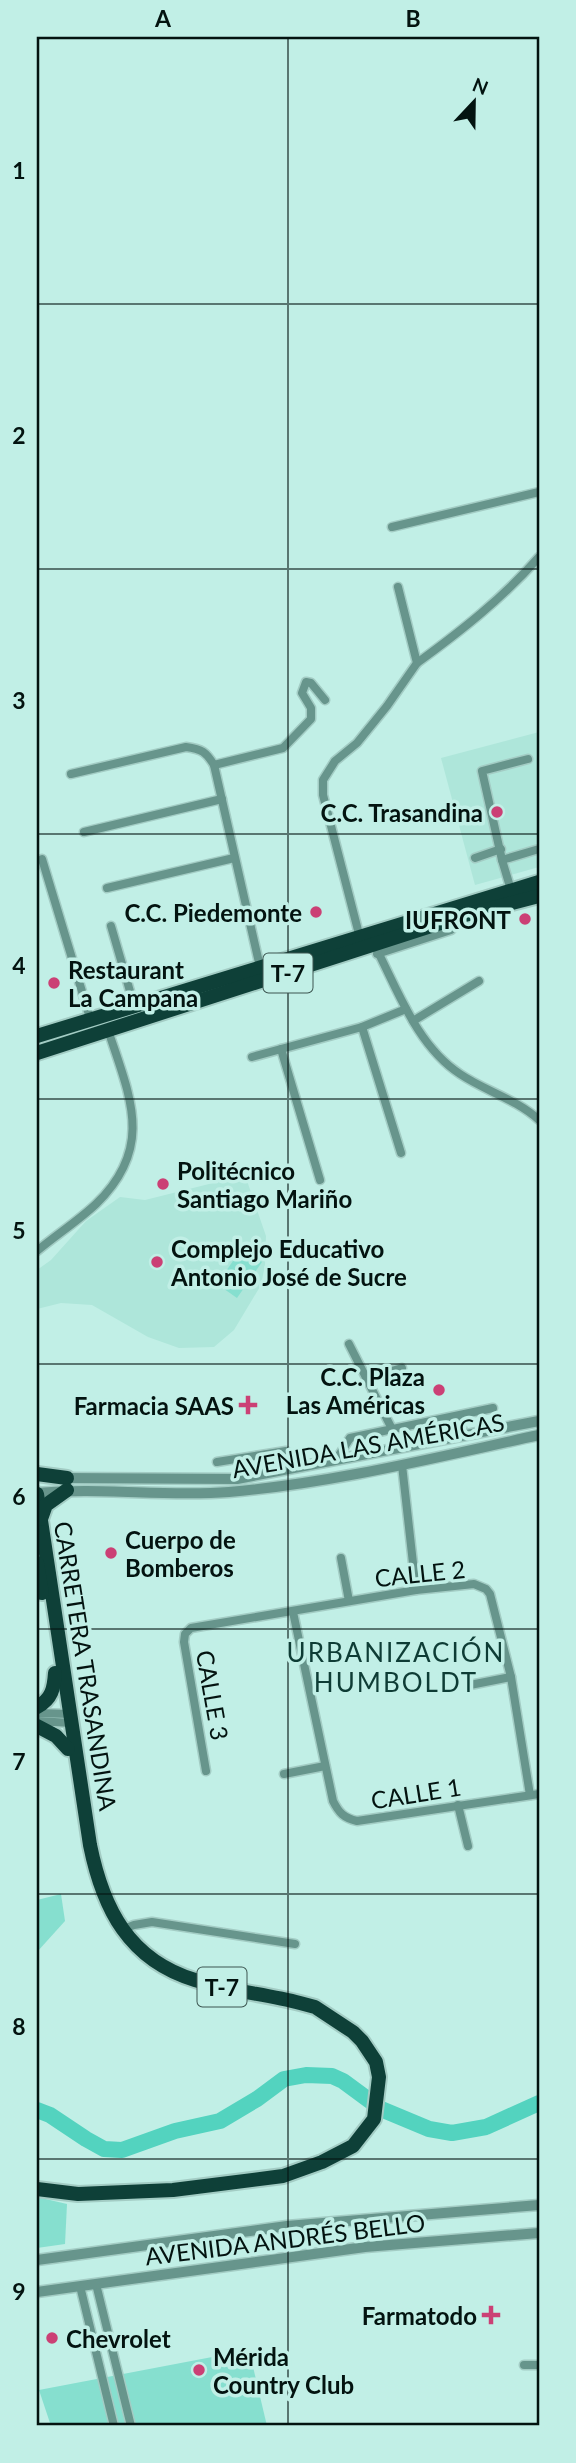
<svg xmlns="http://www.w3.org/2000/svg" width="576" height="2463" font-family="Lato,sans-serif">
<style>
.built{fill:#aee6da}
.green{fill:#86dfcf}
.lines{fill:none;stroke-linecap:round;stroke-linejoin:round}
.river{stroke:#53d3bf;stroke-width:16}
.minor-casing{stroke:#a3ccc4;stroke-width:11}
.tertiary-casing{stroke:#a3ccc4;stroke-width:13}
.trunk-casing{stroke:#a3ccc4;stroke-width:18}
.minor{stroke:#67958c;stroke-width:8}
.tertiary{stroke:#67958c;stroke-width:10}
.trunk{stroke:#0e4038;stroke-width:14}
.grid{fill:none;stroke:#031310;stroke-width:2;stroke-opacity:0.55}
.poi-dot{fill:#cb4075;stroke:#c1efe6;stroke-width:2.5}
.labels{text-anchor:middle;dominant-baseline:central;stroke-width:7;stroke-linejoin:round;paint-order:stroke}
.shield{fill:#c1efe6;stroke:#3c5550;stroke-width:2}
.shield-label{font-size:23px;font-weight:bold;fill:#031310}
.poi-label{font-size:24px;font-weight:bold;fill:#031310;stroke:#c1efe6;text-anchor:end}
.street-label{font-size:24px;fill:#031310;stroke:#c1efe6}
.neighbourhood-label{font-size:26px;letter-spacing:2px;fill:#0e3c35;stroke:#c1efe6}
.neatline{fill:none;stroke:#031310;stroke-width:2.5}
.grid-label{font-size:23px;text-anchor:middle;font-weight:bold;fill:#031310}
</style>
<rect width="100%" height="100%" fill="#c1efe6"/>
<g class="built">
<path d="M539,732V867L475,885L441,758Z"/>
<path d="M245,1175L266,1236L265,1265L261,1285L234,1330L214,1347L179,1348L148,1337L92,1305L61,1303L37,1309V1270L51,1260L86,1221L120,1197L145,1200Z"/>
</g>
<g class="green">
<path d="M242,1248L262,1262L237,1298L217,1284Z"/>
<path d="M61,1894L65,1921L37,1952V1900Z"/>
<path d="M37,2197L67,2204L65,2244L37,2248Z"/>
<path d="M249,2350L267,2426H51L39,2390Z"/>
</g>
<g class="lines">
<path class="river" d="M37,2110L50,2115L86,2139L104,2149L122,2150L175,2131L220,2121L257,2099L284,2079L306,2075L332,2076L343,2081L381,2109L429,2129L452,2133L486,2127L539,2103"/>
<g class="minor-casing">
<g id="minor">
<path d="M392,527L539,492"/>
<path d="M417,663C461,631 503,598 539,557"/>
<path d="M214,765L283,748L311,719V708L302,693L306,682L311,683L325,700"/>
<path d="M71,774L186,747C202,749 206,752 214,765L260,967"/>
<path d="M84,832L222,799"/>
<path d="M475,858L501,849"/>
<path d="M42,859L90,1018"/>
<path d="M502,860L539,849"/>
<path d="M107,888L234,858"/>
<path d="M511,890L502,860L482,771L528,759"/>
<path d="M111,926L134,1005"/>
<path d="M360,938L323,795V780L335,761L357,743L387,706L417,663L398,587"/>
<path d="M377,954L451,930L463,918"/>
<path d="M379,954C400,996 419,1047 460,1074C485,1091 516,1099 539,1120"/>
<path d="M413,1021L479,981"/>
<path d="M362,1027L401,1153"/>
<path d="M281,1049L320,1180"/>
<path d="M252,1057L362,1027L406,1009"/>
<path d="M37,1251C56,1235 78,1221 96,1204C155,1147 130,1097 108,1030"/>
<path d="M349,1344L392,1429L397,1449"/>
<path d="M367,1378L402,1368"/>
<path d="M457,1417L465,1435"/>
<path d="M336,1460L350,1438L493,1408"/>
<path d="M217,1462L286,1451L292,1457L295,1466"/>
<path d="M402,1465L416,1590"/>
<path d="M341,1558L349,1601"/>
<path d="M293,1612L333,1801C339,1813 344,1818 357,1821L539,1794"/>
<path d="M470,1685L511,1677"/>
<path d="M37,1713L70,1714"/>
<path d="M37,1721L71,1723"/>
<path d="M206,1771L184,1642L185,1634L191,1628L416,1590L474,1584L486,1589L490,1594L511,1677L530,1795"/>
<path d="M284,1774L325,1766"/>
<path d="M458,1805L468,1846"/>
<path d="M121,1930L134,1925L152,1922L295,1944"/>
<path d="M96,2284L131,2426"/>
<path d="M80,2286L114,2426"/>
<path d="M524,2365H539"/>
</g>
</g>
<g class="tertiary-casing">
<g id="tertiary">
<path d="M62,1478L237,1479L539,1421"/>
<path d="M37,1493C101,1487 165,1497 229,1492C334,1483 437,1457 539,1435"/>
<path d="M37,2260L287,2226L539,2205"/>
<path d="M37,2292L365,2247L539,2233"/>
</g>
</g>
<g class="trunk-casing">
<g id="trunk">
<path d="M37,1036L539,882"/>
<path d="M37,1053L465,915L539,896"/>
<path d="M37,1474L67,1478"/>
<path d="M37,1494L90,1845C103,1909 129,1960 195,1980C229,1991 265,1994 300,2003L315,2007L353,2032L362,2041L376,2062L379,2077L374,2119L353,2146L322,2162L283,2176L173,2190L78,2194L37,2189"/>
<path d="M41,1519L46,1505L67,1490"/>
<path d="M37,1563L42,1593"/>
<path d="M37,1707C52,1699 54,1688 55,1673"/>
<path d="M37,1726L56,1736L68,1749"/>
</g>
</g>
<use href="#minor" class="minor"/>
<use href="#tertiary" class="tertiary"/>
<use href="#trunk" class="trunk"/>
</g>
<path class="grid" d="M288,37V2426M37,304H539M37,569H539M37,834H539M37,1099H539M37,1364H539M37,1629H539M37,1894H539M37,2159H539"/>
<g class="poi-dot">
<circle cx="497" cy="812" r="7"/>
<circle cx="316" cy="912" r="7"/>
<circle cx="525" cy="919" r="7"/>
<circle cx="54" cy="983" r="7"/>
<circle cx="163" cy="1184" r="7"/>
<circle cx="157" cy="1262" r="7"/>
<circle cx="439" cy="1390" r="7"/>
<path d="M244.5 1394.5h7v7h7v7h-7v7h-7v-7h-7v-7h7z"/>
<circle cx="111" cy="1553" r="7"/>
<path d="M487.5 2304.5h7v7h7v7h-7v7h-7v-7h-7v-7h7z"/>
<circle cx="52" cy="2338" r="7"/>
<circle cx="199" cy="2370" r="7"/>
</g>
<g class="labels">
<g class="shield">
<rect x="263.5" y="953.5" width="49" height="39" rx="5"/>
<rect x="197.5" y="1967.5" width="49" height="39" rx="5"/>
</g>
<g class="shield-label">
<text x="288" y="973">T-7</text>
<text x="222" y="1987">T-7</text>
</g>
<g class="poi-label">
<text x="483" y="812">C.C. Trasandina</text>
<text x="302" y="912">C.C. Piedemonte</text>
<text x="511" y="919">IUFRONT</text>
<text x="68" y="969" text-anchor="start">Restaurant<tspan x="68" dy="28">La Campana</tspan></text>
<text x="177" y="1170" text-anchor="start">Politécnico<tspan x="177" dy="28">Santiago Mariño</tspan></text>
<text x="171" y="1248" text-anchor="start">Complejo Educativo<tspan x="171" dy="28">Antonio José de Sucre</tspan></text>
<text x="425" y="1376">C.C. Plaza<tspan x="425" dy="28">Las Américas</tspan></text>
<text x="234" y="1405">Farmacia SAAS</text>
<text x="125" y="1539" text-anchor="start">Cuerpo de<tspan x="125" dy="28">Bomberos</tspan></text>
<text x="477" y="2315">Farmatodo</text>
<text x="66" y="2338" text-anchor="start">Chevrolet</text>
<text x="213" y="2356" text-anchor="start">Mérida<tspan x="213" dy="28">Country Club</tspan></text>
</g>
<g class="street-label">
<text transform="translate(368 1445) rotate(-10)">AVENIDA LAS AMÉRICAS</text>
<text transform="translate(420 1573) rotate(-6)">CALLE 2</text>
<text transform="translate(86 1666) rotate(81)">CARRETERA TRASANDINA</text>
<text transform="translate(213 1695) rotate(80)">CALLE 3</text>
<text transform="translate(416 1793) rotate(-9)">CALLE 1</text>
<text transform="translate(285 2239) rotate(-7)">AVENIDA ANDRÉS BELLO</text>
</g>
<g class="neighbourhood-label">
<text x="396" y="1652">URBANIZACIÓN<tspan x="396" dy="30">HUMBOLDT</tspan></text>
</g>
</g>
<rect width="576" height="2463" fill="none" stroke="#c1efe6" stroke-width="77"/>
<g transform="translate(474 102) rotate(22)" stroke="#c1efe6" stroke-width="5" paint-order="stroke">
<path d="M0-5L12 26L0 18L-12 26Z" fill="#031310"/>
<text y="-10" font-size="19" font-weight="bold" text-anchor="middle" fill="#031310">N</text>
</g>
<rect x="38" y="38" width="500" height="2386" class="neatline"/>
<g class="grid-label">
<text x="163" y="27">A</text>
<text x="413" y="27">B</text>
<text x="19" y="179">1</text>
<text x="19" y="444">2</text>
<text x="19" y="709">3</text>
<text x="19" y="974">4</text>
<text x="19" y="1239">5</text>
<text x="19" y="1505">6</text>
<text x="19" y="1770">7</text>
<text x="19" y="2035">8</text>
<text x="19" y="2300">9</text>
</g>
</svg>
